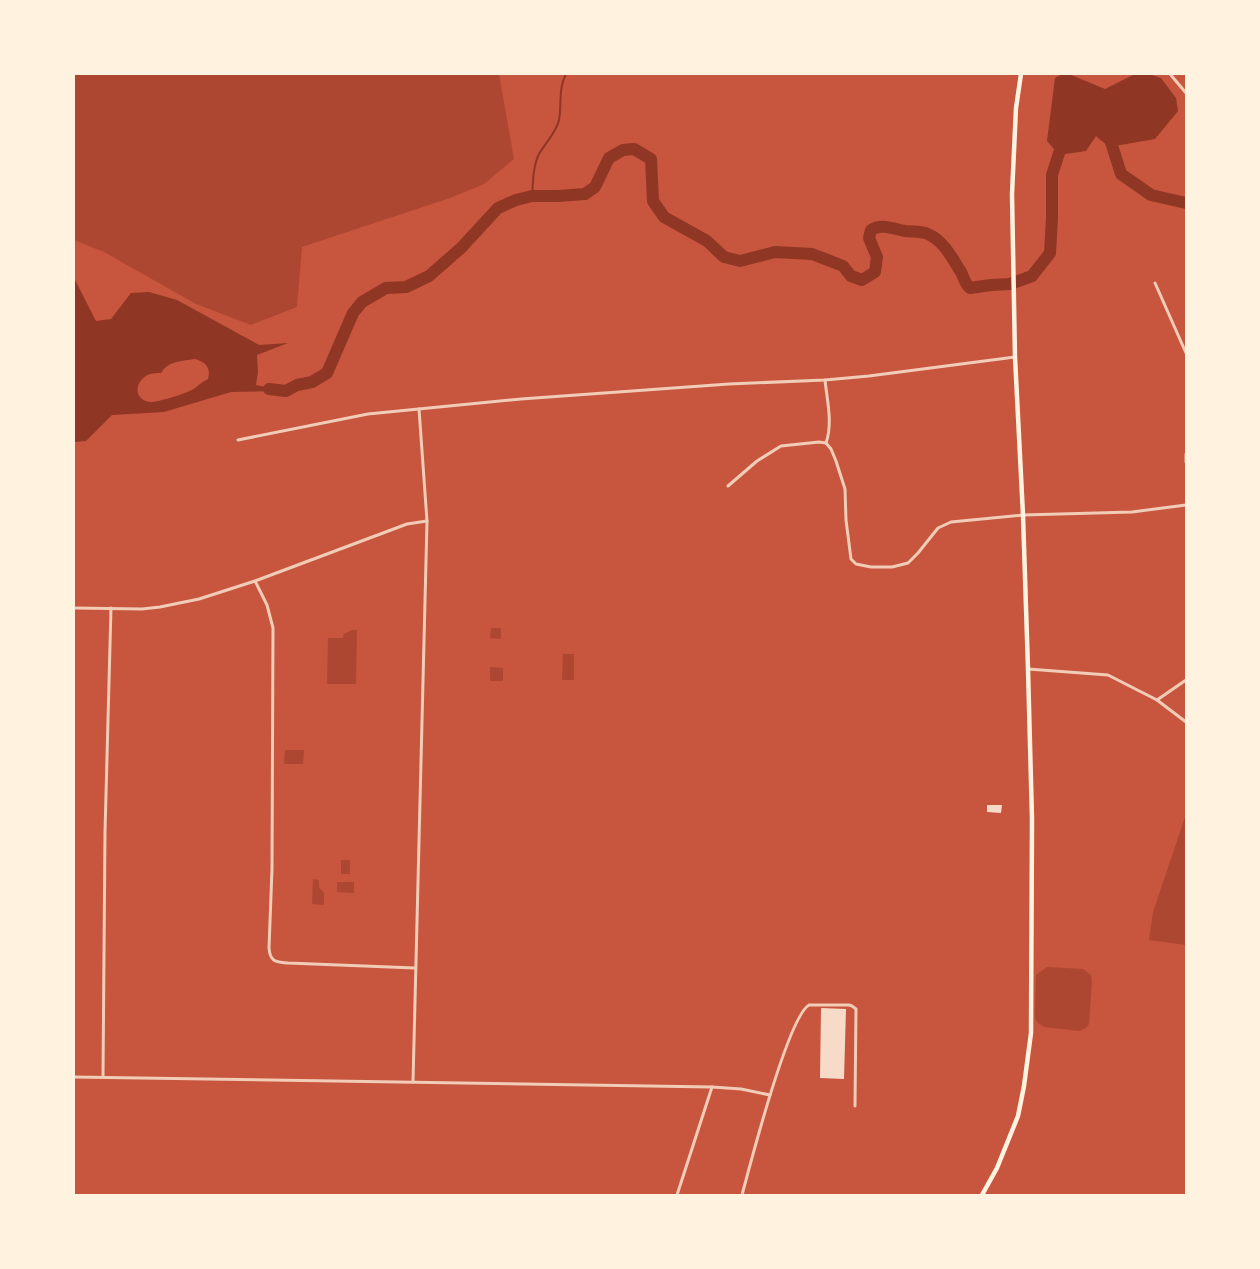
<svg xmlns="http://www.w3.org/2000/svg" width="1260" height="1269" font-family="'DejaVu Sans',sans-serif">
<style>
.green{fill:#ae4732}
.water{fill:#8f3625;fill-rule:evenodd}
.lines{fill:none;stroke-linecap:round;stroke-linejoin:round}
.stream{stroke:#8f3625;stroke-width:2}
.river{stroke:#8f3625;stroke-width:12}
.building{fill:#f7dbc8}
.minor{stroke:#f1ccb7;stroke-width:3}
.primary{stroke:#fff3e0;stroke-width:4.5}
</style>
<rect width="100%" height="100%" fill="#c8553d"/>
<g class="green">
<path d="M74,74H499L514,159L484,184L450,198L302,247L297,307L251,325L196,304L104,252L74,240Z"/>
<path d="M491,628H501V639L490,638Z"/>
<path d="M352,630H357L356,684H327L328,638H343L344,634Z"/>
<path d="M563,654H574V680H562Z"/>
<path d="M490,667L503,668V681H490Z"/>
<path d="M285,750H304L303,764H284Z"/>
<path d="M1186,814V945L1149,940L1153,912Z"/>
<rect x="341" y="860" width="9" height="14"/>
<path d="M313,879L319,880V887L324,893V905L312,904Z"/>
<path d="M337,882H354V893L337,892Z"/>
<path d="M1047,967L1083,969L1091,975L1092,981L1089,1024L1086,1028L1079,1031L1044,1027L1038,1023L1035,1018L1036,975Z"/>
</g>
<g class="water">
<path d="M1062,74H1069L1105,89L1135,74H1149L1161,78L1176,98L1178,111L1155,139L1109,147L1096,136L1086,151L1059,155L1047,141L1055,78Z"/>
<path d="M74,278L96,321L111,319L131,293L149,292L177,300L259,345L288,343L257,355L258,372L256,385L286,391L231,392L164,412L112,415L86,441L74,442ZM195,359C206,362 211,368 208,379C202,382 199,385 195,388C189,393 161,401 153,402C136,403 132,385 146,376C150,373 156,373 161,373C168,361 182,361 195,359Z"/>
</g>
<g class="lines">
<path class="stream" d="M532,196C533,182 533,166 539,154C546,142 556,133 559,120C562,104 558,89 566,74"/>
<g class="river">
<path d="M1103,134L1110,139L1121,174L1151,195L1186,203"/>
<path d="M269,389L286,391L297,385L312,382L327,373L353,313L362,302L386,288L406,287L429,276L461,248L498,208L516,200L532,196H558L585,194L595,187L609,158L623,150L634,149L651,159L653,201L664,217L707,241L724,257L740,261L775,252L812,254L843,266L851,276L862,280L875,272L877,257L869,238L871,230C882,223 893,229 905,231C912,232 921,231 928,234C944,241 952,258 961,272C964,278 965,284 970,288L991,285L1010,284L1032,276L1050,253L1052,218V175L1060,150L1067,140"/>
</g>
</g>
<g class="building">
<path d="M987,805H1002L1001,813L987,812Z"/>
<path d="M821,1008L846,1009L844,1079L820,1078Z"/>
</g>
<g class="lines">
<g class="minor">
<path d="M1170,74L1186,93"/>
<path d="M1155,283L1186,353"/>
<path d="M825,380C827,400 833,423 826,443"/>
<path d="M238,440L368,414L521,399L729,384L825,380L869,376L1015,357"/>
<path d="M1186,454V462"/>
<path d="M728,486L757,461L781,446L819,442L826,443L831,449L836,461L845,489L846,520L851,559L856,564L871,567H892L908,563L918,553L938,528L951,522L1023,515L1132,512L1186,505"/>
<path d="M255,581L267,605L273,628L272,869L269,948C270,962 276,962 288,963L415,968"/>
<path d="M74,608L142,609L160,607L199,599L255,581L407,524L427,521"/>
<path d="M1028,669L1108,675L1157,700L1186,722"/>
<path d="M1157,700L1186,680"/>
<path d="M74,1077L712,1087L741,1089L770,1095"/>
<path d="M103,1077L105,832L111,608"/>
<path d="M413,1082L427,521L419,409"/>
<path d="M677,1195L712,1087"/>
<path d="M742,1195C750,1165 788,1017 809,1005H849L852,1006L856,1009L855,1106"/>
</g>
<path class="primary" d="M982,1195L997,1168L1018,1116L1024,1086L1031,1033L1032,819L1028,669L1023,515L1015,357L1012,194L1016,108L1021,74"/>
</g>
<rect width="1260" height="1269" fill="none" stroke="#fff3e0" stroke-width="150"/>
</svg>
